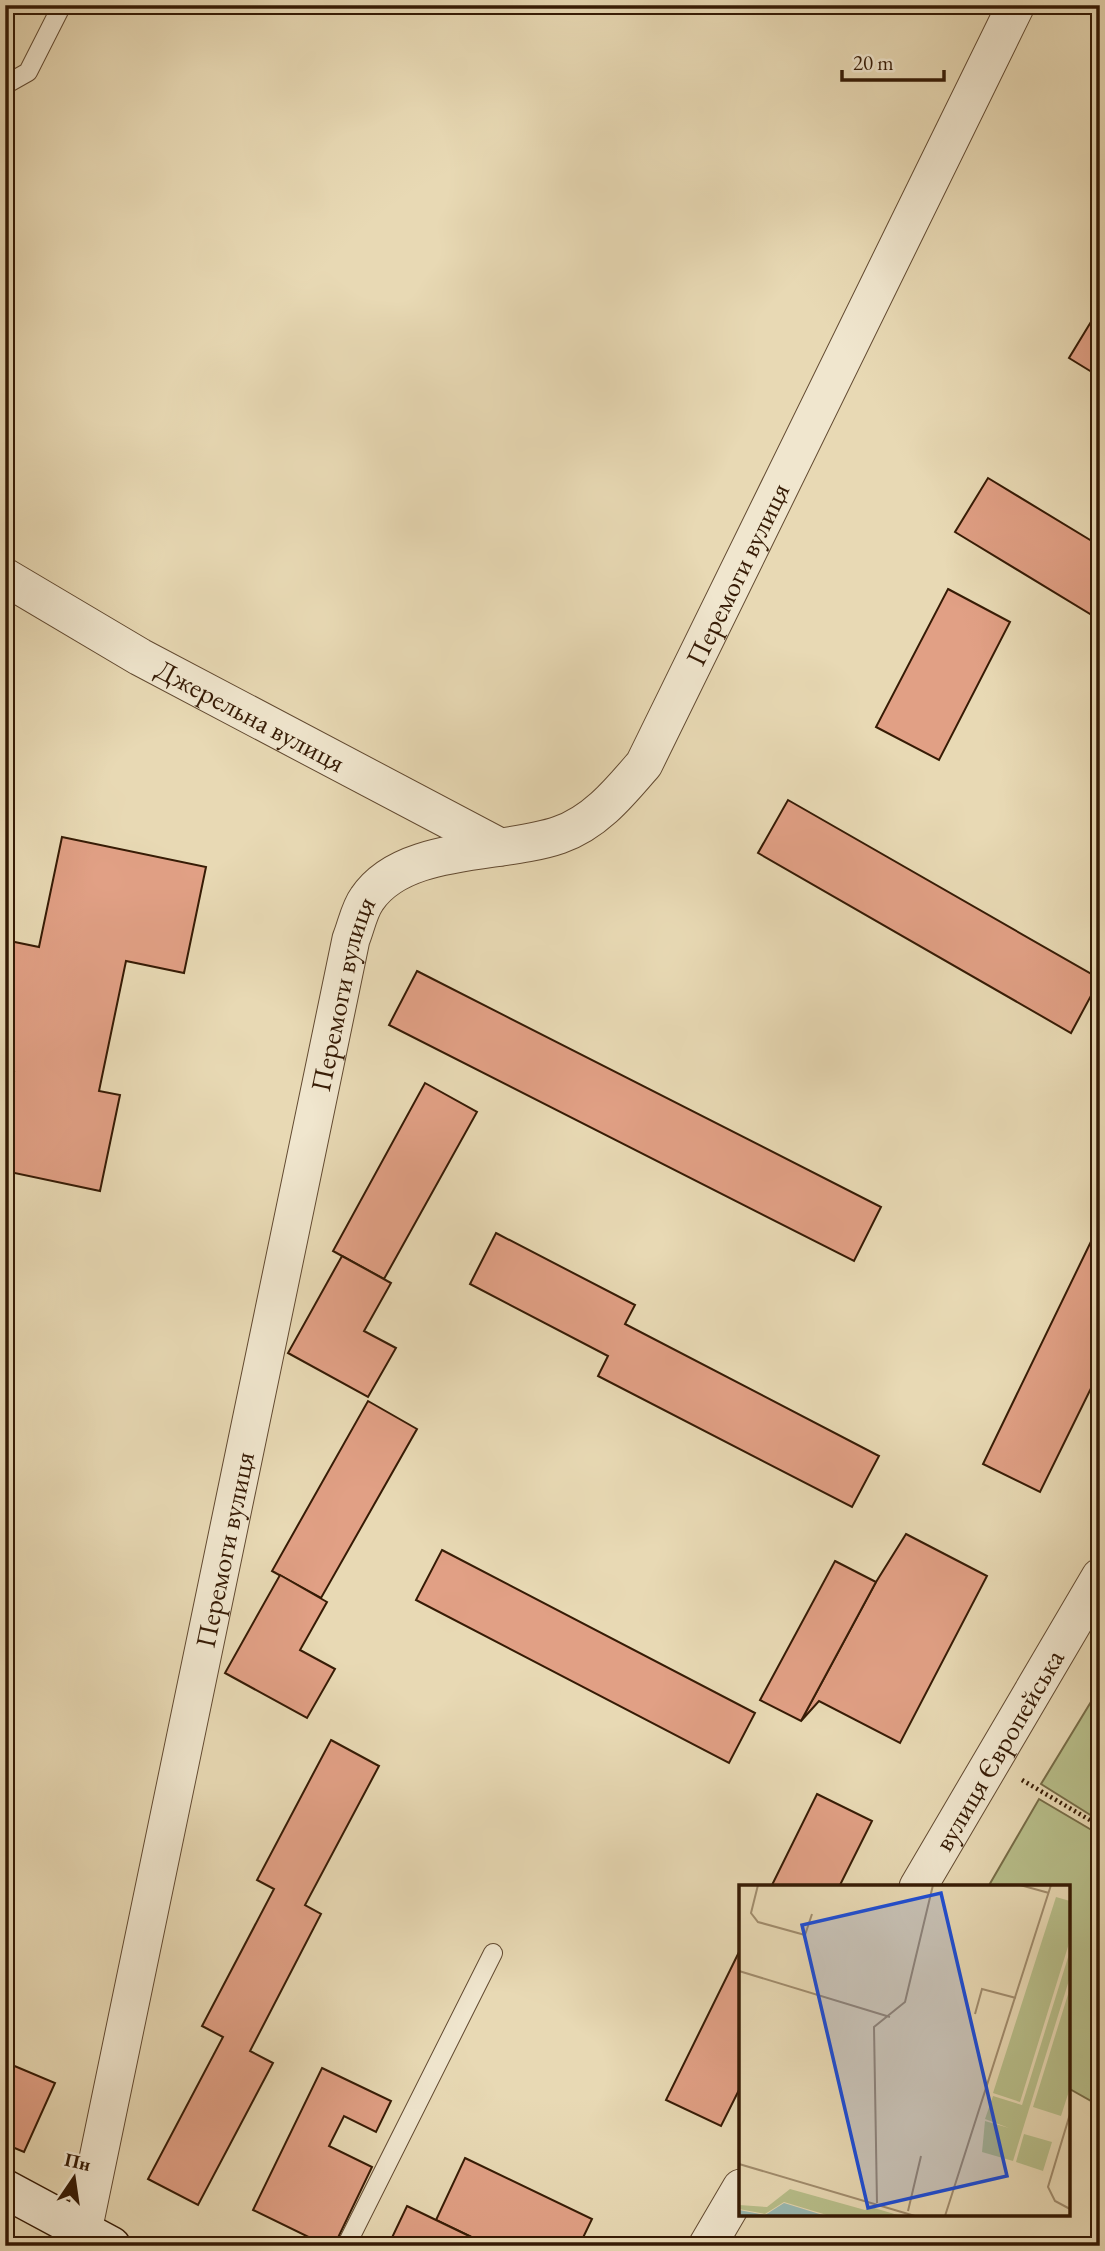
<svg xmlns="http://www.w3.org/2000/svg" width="1105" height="2251" font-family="'EB Garamond',serif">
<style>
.green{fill:#b8bf8b;stroke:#776d48;stroke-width:2}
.building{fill:#e1a085;stroke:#361b05;stroke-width:2}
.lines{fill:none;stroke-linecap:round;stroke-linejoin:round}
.lane-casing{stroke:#624a31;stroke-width:20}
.street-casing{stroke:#624a31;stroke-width:39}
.secondary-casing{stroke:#361b05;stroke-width:41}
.path{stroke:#361b05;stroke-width:4.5;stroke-dasharray:2 3.5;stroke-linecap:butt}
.lane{stroke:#f0e6ce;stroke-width:18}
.street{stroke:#f0e6ce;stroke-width:37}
.secondary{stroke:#f0e6ce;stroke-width:38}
.labels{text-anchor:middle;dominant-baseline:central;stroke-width:5;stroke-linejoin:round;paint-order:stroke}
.street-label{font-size:28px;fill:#361b05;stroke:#f0e6ce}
.inset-road{fill:none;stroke:#a18d6e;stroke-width:2}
.view{fill:#1d4ed8;fill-opacity:0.15;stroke:#1d4ed8;stroke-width:3.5}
.inset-edge{fill:none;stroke:#361b05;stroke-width:3.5}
</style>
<rect width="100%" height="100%" fill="#e8d9b4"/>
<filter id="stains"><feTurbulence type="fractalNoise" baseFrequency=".00286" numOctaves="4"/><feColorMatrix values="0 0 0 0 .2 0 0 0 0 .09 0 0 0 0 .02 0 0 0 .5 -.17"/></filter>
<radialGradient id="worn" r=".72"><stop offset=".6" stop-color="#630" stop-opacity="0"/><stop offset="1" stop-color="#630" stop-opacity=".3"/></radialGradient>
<g class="green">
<path d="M1100,1687V1821L1041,1784Z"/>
<path d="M1039,1799L1100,1835V2106L1068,2088V1887H988Z"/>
</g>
<g class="building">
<path d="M1100,307V377L1069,358Z"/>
<path d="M988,478L1100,546V620L955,532Z"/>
<path d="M948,589L1010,622L939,760L876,727Z"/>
<path d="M788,800L1100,979L1071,1033L758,853Z"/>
<path d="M62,837L206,867L184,973L126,961L99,1091L120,1095L100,1191L5,1171V1113L14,1072L5,1070V940L39,947Z"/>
<path d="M417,971L881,1207L854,1261L389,1025Z"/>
<path d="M425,1083L477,1112L384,1279L333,1251Z"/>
<path d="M1100,1223V1370L1040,1492L983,1464Z"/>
<path d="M496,1233L635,1305L625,1324L879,1456L852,1507L598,1376L608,1356L470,1284Z"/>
<path d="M342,1256L391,1283L364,1331L396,1348L368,1397L288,1353Z"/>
<path d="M368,1401L417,1429L321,1598L272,1571Z"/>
<path d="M906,1534L987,1576L900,1743L819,1701L801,1721L876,1582Z"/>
<path d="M442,1550L755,1713L729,1763L416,1600Z"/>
<path d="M835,1561L876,1582L801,1721L760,1700Z"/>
<path d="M280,1575L327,1602L300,1650L335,1669L307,1718L225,1673Z"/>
<path d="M331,1740L379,1766L305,1905L321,1914L250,2051L273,2063L198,2205L148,2179L223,2037L202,2026L274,1889L257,1880Z"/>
<path d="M817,1794L872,1821L839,1887H771Z"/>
<path d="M741,1948V2086L721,2126L666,2100Z"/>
<path d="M5,2062L55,2083L24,2152L5,2144Z"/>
<path d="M322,2068L391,2101L376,2132L344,2116L329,2146L372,2167L334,2246H327L253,2210Z"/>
<path d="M465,2158L592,2219L579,2246H490L436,2220Z"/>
<path d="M407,2206L436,2220L490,2246H388Z"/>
</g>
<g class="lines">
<g class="lane-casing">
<g id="lane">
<path d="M5,85L28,72L62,5"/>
<path d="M346,2246L493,1953"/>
</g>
</g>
<g class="street-casing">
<g id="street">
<path id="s1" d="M5,577L140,657L500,847"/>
<path id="s2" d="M918,1887L1100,1577"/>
<path id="s3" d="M83,2231L351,939C356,927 359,910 367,899C404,844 502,855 559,835C595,823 620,792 644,764L1016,5"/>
<path d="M707,2246L741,2188"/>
</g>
</g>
<g class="secondary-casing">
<path id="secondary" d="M5,2189L111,2246"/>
</g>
<path class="path" d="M1022,1780L1100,1826"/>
<use href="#lane" class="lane"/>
<use href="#street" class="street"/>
<use href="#secondary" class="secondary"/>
</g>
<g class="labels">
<g class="street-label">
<text stroke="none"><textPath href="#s3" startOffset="1894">Перемоги вулиця</textPath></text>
<text stroke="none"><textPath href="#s1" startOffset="282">Джерельна вулиця</textPath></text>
<text stroke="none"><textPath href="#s3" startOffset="1264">Перемоги вулиця</textPath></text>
<text stroke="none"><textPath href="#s3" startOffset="696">Перемоги вулиця</textPath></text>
<text stroke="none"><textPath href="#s2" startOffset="159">вулиця Європейська</textPath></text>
</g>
</g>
<g transform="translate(739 1885)">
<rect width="331" height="331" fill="#e8d9b4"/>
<path d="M317,12L331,16V55L281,217L254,208ZM331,66V92L274,276L243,267L246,236L270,243L246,234L254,211L283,220ZM331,103V203L322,231L294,222ZM285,249L313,257L304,286L277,277ZM51,304L126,325L132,322L162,331H91L45,317L26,329L0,324V320L28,322Z" fill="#b8bf8b"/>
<path d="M45,318L87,331H0V325L26,330Z" fill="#98b9b3"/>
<path class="inset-road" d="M19,0L12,28L19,37L66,50L73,29M281,0L310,8M0,86L151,132M236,129L243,104L277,113M331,229L309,302L316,316L331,324M0,279L176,331M138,318L135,142L166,117L194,0M169,326L182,271M206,331L312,0"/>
<path class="view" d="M202,8L268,291L129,323L63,40Z"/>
<rect width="331" height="331" class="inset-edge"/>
</g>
<rect width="1105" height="2251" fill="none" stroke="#e8d9b4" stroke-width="28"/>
<rect x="7" y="7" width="1091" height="2237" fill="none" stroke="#361b05" stroke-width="3.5"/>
<rect x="14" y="14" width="1077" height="2223" fill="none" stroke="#361b05" stroke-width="2"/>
<g transform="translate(74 2178) rotate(13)" stroke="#f0e6ce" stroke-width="5" paint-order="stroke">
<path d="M0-5L12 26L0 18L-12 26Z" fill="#361b05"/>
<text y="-10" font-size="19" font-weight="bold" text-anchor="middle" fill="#361b05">Пн</text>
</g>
<path d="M842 70v10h102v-10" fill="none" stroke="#361b05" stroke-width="3.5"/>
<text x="853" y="70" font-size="21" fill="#361b05" stroke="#f0e6ce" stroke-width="5" paint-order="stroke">20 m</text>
<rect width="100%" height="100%" filter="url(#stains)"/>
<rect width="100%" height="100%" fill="url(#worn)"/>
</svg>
